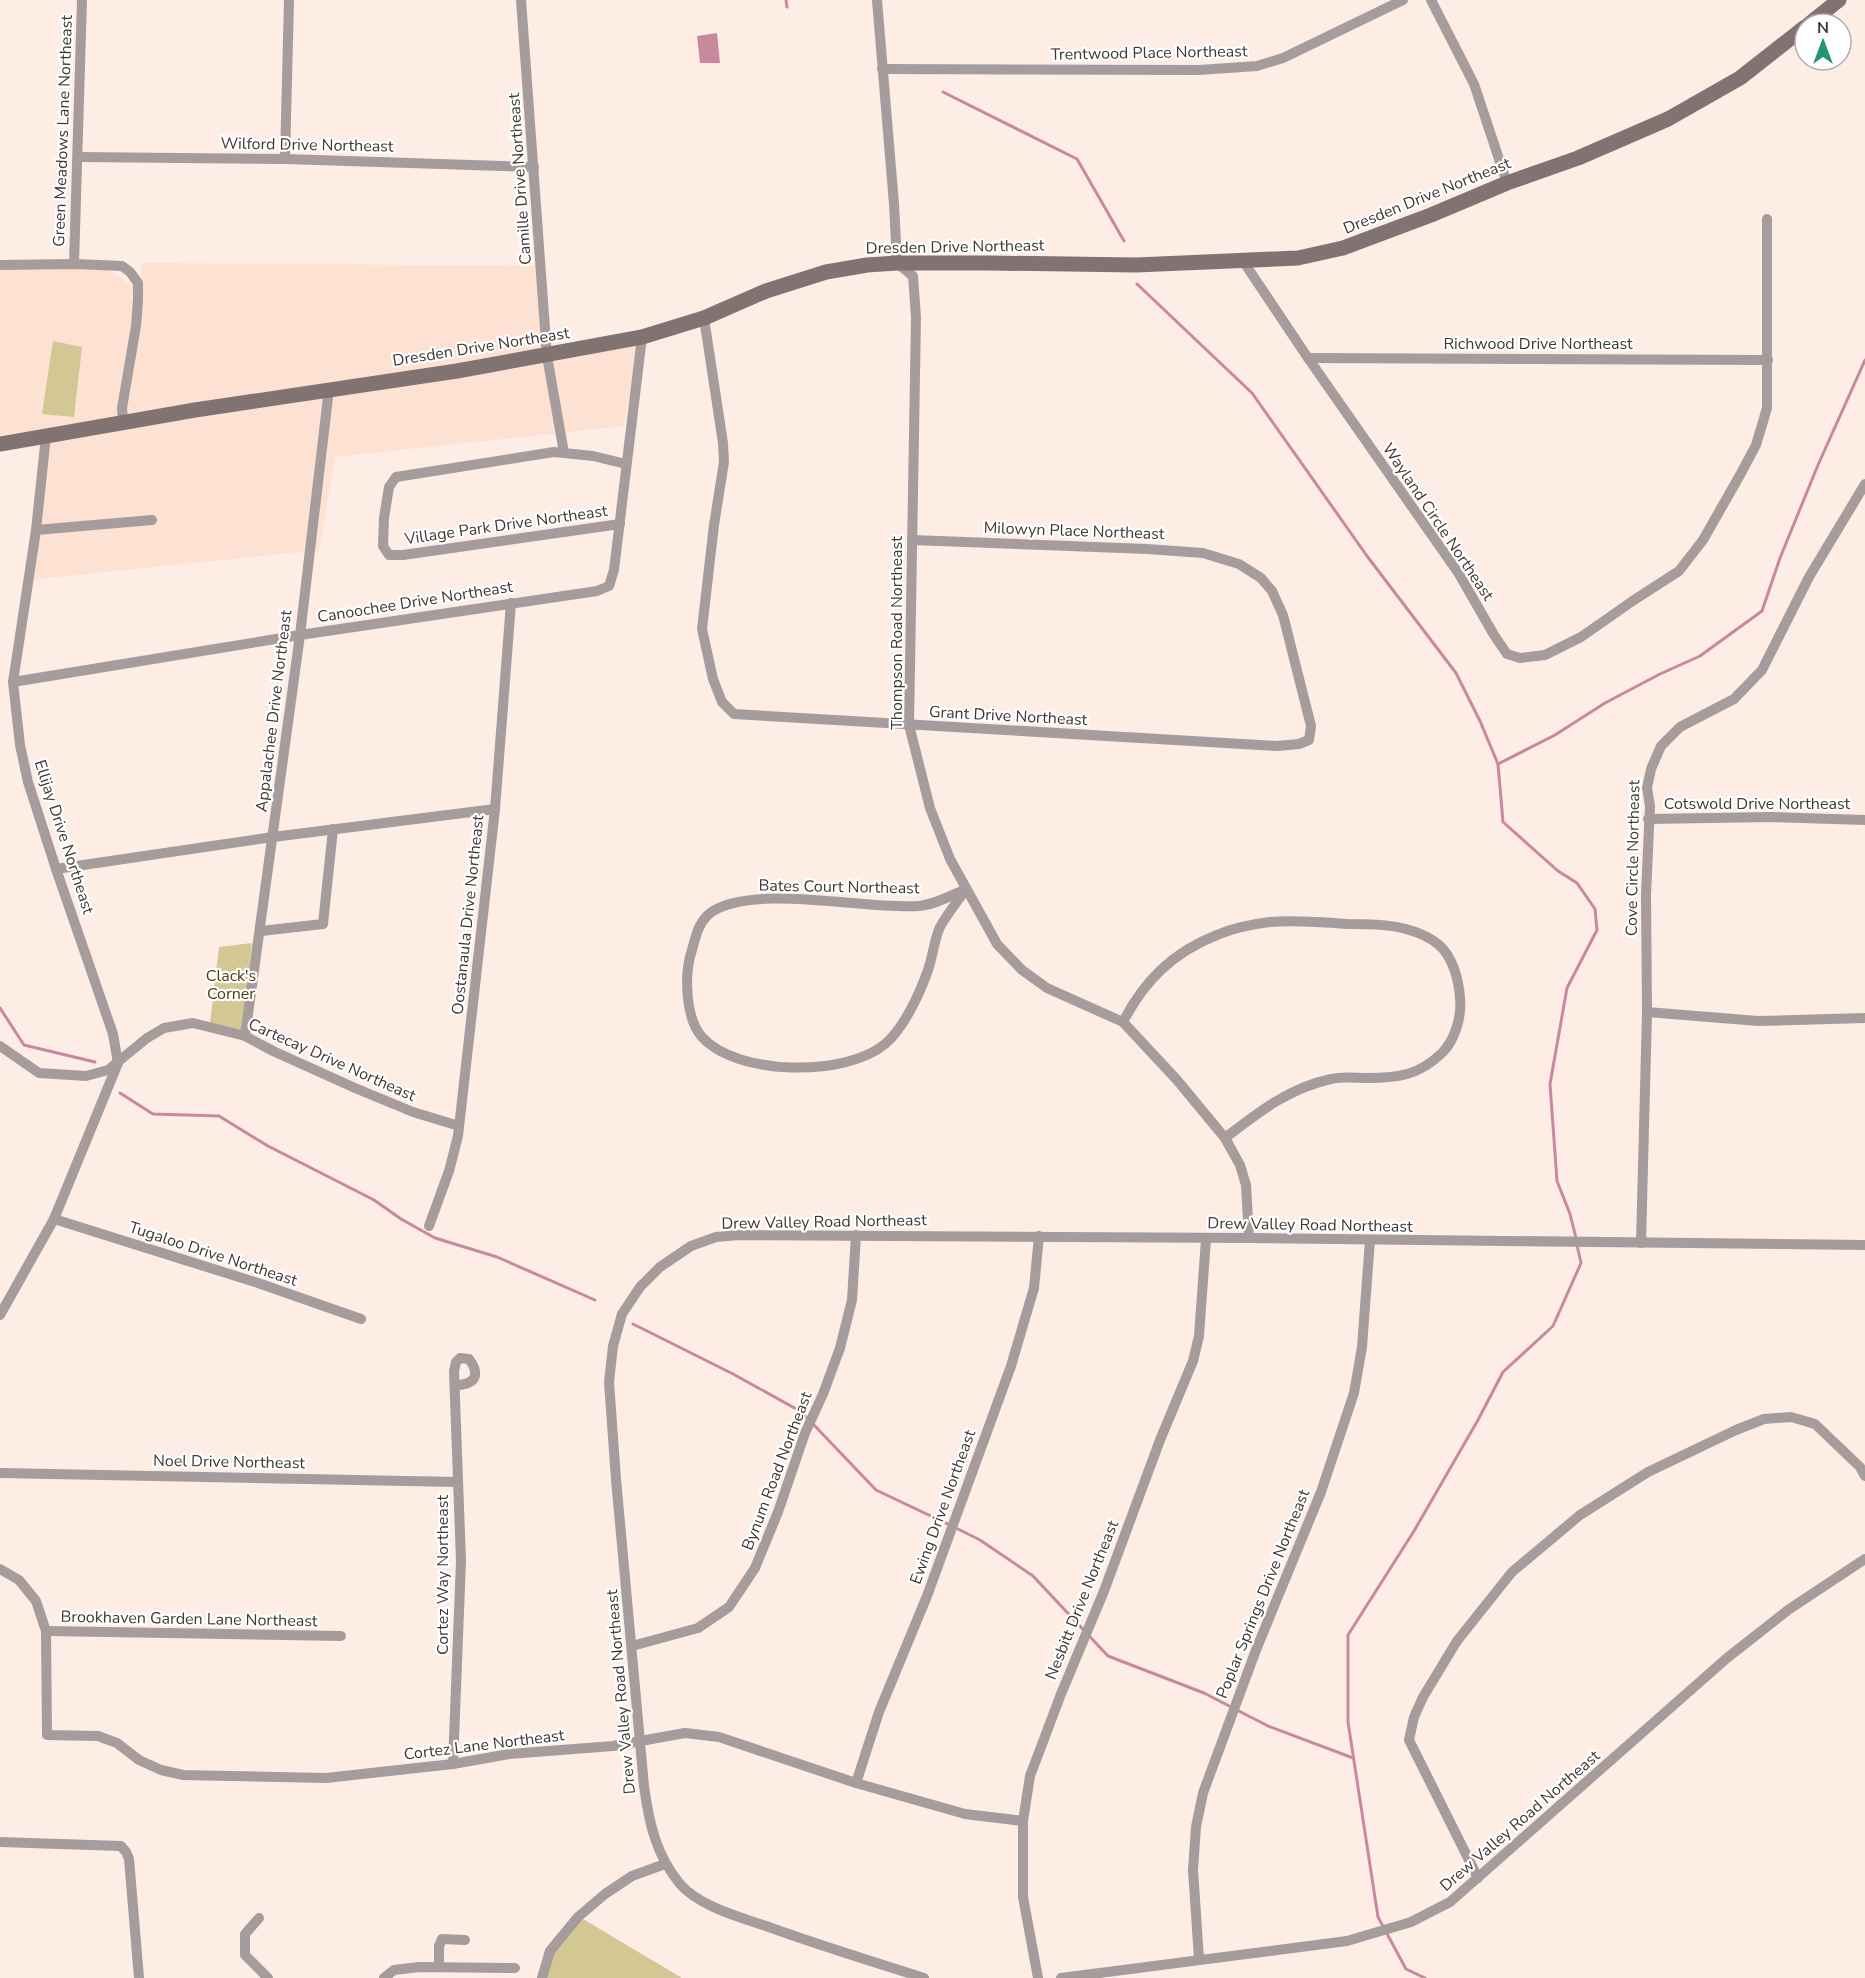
<svg xmlns="http://www.w3.org/2000/svg" width="1865" height="1978" font-family="'Nunito Sans',sans-serif">
<style>
.built{fill:#fde1d3}
.green{fill:#d3c793}
.water{fill:#c8899e}
.lines{fill:none;stroke-linecap:round;stroke-linejoin:round}
.stream{stroke:#c8899e;stroke-width:3}
.street{stroke:#a69c9b;stroke-width:10}
.secondary{stroke:#817372;stroke-width:15}
.labels{text-anchor:middle;dominant-baseline:central;stroke-width:4.5;stroke-linejoin:round;paint-order:stroke}
.street-label{font-size:16px;fill:#403835;stroke:#fff}
.park-label{font-size:16px;fill:#493f0e;stroke:#fff}
</style>
<rect width="100%" height="100%" fill="#fdede5"/>
<path class="built" d="M0,262L101,264L140,292L142,263L544,266L547,356L643,340L623,426L335,457L319,550L29,580L51,445L0,450Z"/>
<g class="green">
<path d="M53,341L82,347L74,417L42,414Z"/>
<path d="M252,943L242,1031L210,1023L219,947Z"/>
<path d="M583,1919L682,1978H542L543,1959Z"/>
</g>
<path class="water" d="M717,33L720,63H700L697,36Z"/>
<g class="lines">
<g class="stream">
<path d="M786,0L787,7"/>
<path d="M943,92L1077,159L1124,241"/>
<path d="M1137,284L1252,393L1367,556L1456,673L1480,721L1498,764L1503,822L1558,871L1577,883L1595,909L1597,930L1567,988L1550,1084L1557,1181L1570,1214L1576,1238"/>
<path d="M1498,764L1555,735L1605,703L1660,674L1700,656L1762,611L1780,558L1818,465L1865,360"/>
<path d="M0,1008L24,1045L95,1062"/>
<path d="M120,1093L153,1114L219,1116L268,1146L374,1200L401,1219L435,1238L497,1257L595,1300"/>
<path d="M633,1324L733,1374L800,1411L808,1419"/>
<path d="M813,1424L876,1490L950,1525"/>
<path d="M956,1528L980,1540L1033,1576L1108,1656L1204,1693L1268,1726L1353,1758"/>
<path d="M1425,1978L1406,1969L1378,1917L1348,1722V1635L1414,1531L1478,1420L1503,1372L1553,1326L1581,1263L1577,1245"/>
</g>
<g class="street">
<path d="M521,0L547,356L564,453"/>
<path d="M877,0L894,204L897,263L913,276L916,317L909,725L930,808L950,859L997,944L1022,970L1047,988L1123,1022L1177,1080L1225,1138L1240,1165L1246,1185L1249,1238"/>
<path d="M1431,0L1474,84L1507,183"/>
<path d="M882,69L1199,70L1257,66L1283,58L1403,0"/>
<path d="M78,157L285,159L534,167"/>
<path d="M285,159L289,0"/>
<path d="M1243,261L1308,358L1459,574L1494,635L1507,654L1520,658L1545,655L1581,637L1634,600L1679,571L1703,540L1740,475L1756,445L1767,408V219"/>
<path d="M74,264L82,0"/>
<path d="M0,265L74,264L122,266L130,272L138,283V300L136,326L122,408L123,423"/>
<path d="M704,318L723,443L724,462L714,525L702,629L713,679L722,702L734,714L1277,746L1299,744L1309,740L1311,726L1283,615L1272,591L1261,578L1239,564L1203,553L1147,549L912,540"/>
<path d="M1308,358L1768,360"/>
<path d="M620,524L403,555H389L383,546L384,518L389,487L396,477L554,452L593,456L626,464"/>
<path d="M36,530L152,520"/>
<path d="M13,682L300,635L597,591L609,586L614,570L642,337"/>
<path d="M1648,819L1772,817L1865,820"/>
<path d="M56,869L273,837L495,809"/>
<path d="M966,889C958,901 947,914 940,927C934,940 933,956 928,970C920,993 904,1028 885,1044C846,1077 737,1076 702,1037C685,1018 684,973 692,950C696,935 699,920 713,911C757,884 866,910 919,906C934,905 952,895 966,889Z"/>
<path d="M261,931L323,924L333,829"/>
<path d="M1647,1012L1758,1021L1865,1018"/>
<path d="M1123,1022C1144,981 1173,952 1217,935C1233,928 1253,924 1270,922C1296,920 1322,922 1347,924C1366,924 1388,924 1406,929C1417,932 1430,937 1439,945C1453,957 1459,981 1460,998C1462,1016 1455,1040 1442,1053C1419,1075 1399,1078 1368,1078C1356,1078 1343,1076 1331,1079C1289,1088 1259,1112 1225,1138"/>
<path d="M245,1036L300,635L329,389"/>
<path d="M0,1046L39,1073L86,1076L108,1070L147,1038L164,1028L193,1023L245,1036L273,1051L355,1088L413,1112L459,1126"/>
<path d="M54,1219L258,1283L361,1319"/>
<path d="M429,1226L449,1171L458,1136L495,809L511,603"/>
<path d="M1641,1243L1647,1012L1646,894L1650,806L1647,788L1651,769L1661,746L1680,727L1734,699L1762,670L1809,577L1865,484"/>
<path d="M0,1315L54,1219L118,1063L113,1034L56,869L28,782L20,745L13,682L36,530L46,436"/>
<path d="M0,1473L458,1482"/>
<path d="M0,1569L19,1580L36,1601L46,1631L47,1735L98,1736L117,1743L139,1760L161,1770L183,1775L326,1778L453,1764L509,1754L613,1746L685,1733L719,1737L856,1783L965,1814L1023,1821"/>
<path d="M46,1631L341,1636"/>
<path d="M632,1646L698,1628L729,1607L755,1568L778,1512L805,1433L823,1394L840,1348L852,1300L856,1235"/>
<path d="M453,1764L461,1561L454,1371L456,1362L460,1358L469,1359C481,1375 475,1385 455,1385"/>
<path d="M856,1783L879,1712L927,1596L1011,1366L1034,1288L1039,1236"/>
<path d="M0,1842L121,1846L126,1852L129,1859L139,1978"/>
<path d="M1478,1878L1409,1740L1414,1717L1423,1697L1457,1641L1512,1572L1580,1515L1648,1472L1736,1430L1764,1419L1791,1417L1815,1424L1860,1467L1865,1476"/>
<path d="M259,1918L245,1934V1955L268,1978"/>
<path d="M1199,1959L1193,1870L1196,1827L1203,1793L1256,1650L1321,1492L1354,1393L1362,1347L1370,1240"/>
<path d="M439,1967V1946L442,1939L465,1940"/>
<path d="M384,1978L394,1970L419,1967L515,1968"/>
<path d="M542,1978L550,1951L578,1917L605,1894L632,1876L665,1864"/>
<path d="M924,1978C871,1961 818,1945 766,1926C739,1917 699,1906 680,1884C656,1855 649,1823 644,1786L616,1479L609,1382L613,1346L622,1314L640,1287L660,1267L691,1246L716,1237L739,1235L1249,1238L1865,1245"/>
<path d="M1038,1978L1023,1897V1821L1030,1776L1061,1694L1104,1591L1160,1440L1193,1361L1199,1336L1206,1239"/>
<path d="M1061,1978L1347,1941L1411,1922L1450,1902L1727,1658L1788,1610L1865,1559"/>
</g>
<g class="secondary">
<path d="M1809,24L1839,0"/>
<path d="M0,444L195,410L457,371L642,337L704,318L766,291L826,272L867,265L897,263H990L1136,265L1298,258L1343,248L1431,215L1507,183L1578,158L1668,119L1740,78L1805,27"/>
</g>
</g>
<g class="labels">
<g class="street-label">
<text transform="translate(1149 53) rotate(-1)">Trentwood Place Northeast</text>
<text transform="translate(63 131) rotate(-88)">Green Meadows Lane Northeast</text>
<text transform="translate(307 145) rotate(1)">Wilford Drive Northeast</text>
<text transform="translate(520 179) rotate(-94)">Camille Drive Northeast</text>
<text transform="translate(1427 196) rotate(-22)">Dresden Drive Northeast</text>
<text transform="translate(955 247) rotate(-1)">Dresden Drive Northeast</text>
<text x="1538" y="344">Richwood Drive Northeast</text>
<text transform="translate(481 347) rotate(-9)">Dresden Drive Northeast</text>
<text transform="translate(1438 522) rotate(56)">Wayland Circle Northeast</text>
<text transform="translate(506 525) rotate(-8)">Village Park Drive Northeast</text>
<text transform="translate(1074 531) rotate(2)">Milowyn Place Northeast</text>
<text transform="translate(415 602) rotate(-9)">Canoochee Drive Northeast</text>
<text transform="translate(897 633) rotate(-90)">Thompson Road Northeast</text>
<text transform="translate(274 711) rotate(-83)">Appalachee Drive Northeast</text>
<text transform="translate(1008 716) rotate(3)">Grant Drive Northeast</text>
<text x="1757" y="804">Cotswold Drive Northeast</text>
<text transform="translate(64 837) rotate(72)">Ellijay Drive Northeast</text>
<text transform="translate(1633 858) rotate(-89)">Cove Circle Northeast</text>
<text transform="translate(839 887) rotate(1)">Bates Court Northeast</text>
<text transform="translate(468 915) rotate(-84)">Oostanaula Drive Northeast</text>
<text transform="translate(332 1060) rotate(24)">Cartecay Drive Northeast</text>
<text transform="translate(824 1222) rotate(-1)">Drew Valley Road Northeast</text>
<text transform="translate(1310 1225) rotate(1)">Drew Valley Road Northeast</text>
<text transform="translate(213 1254) rotate(18)">Tugaloo Drive Northeast</text>
<text transform="translate(229 1462) rotate(1)">Noel Drive Northeast</text>
<text transform="translate(777 1471) rotate(-69)">Bynum Road Northeast</text>
<text transform="translate(943 1507) rotate(-70)">Ewing Drive Northeast</text>
<text transform="translate(443 1575) rotate(-90)">Cortez Way Northeast</text>
<text transform="translate(1263 1594) rotate(-68)">Poplar Springs Drive Northeast</text>
<text transform="translate(1082 1600) rotate(-68)">Nesbitt Drive Northeast</text>
<text transform="translate(189 1619) rotate(1)">Brookhaven Garden Lane Northeast</text>
<text transform="translate(621 1692) rotate(-95)">Drew Valley Road Northeast</text>
<text transform="translate(484 1745) rotate(-7)">Cortez Lane Northeast</text>
<text transform="translate(1520 1821) rotate(-41)">Drew Valley Road Northeast</text>
</g>
<g class="park-label">
<text x="231" y="976">Clack's<tspan x="231" dy="18">Corner</tspan></text>
</g>
</g>
<g transform="translate(1823 42)"><circle r="28" fill="#ffffff" stroke="#b3afae" stroke-width="1.5"/>
<path d="M0-4.5L10 22L0 15L-10 22Z" fill="#239577"/>
<text y="-9" font-size="16" font-weight="bold" text-anchor="middle" fill="#403835">N</text>
</g>
</svg>
